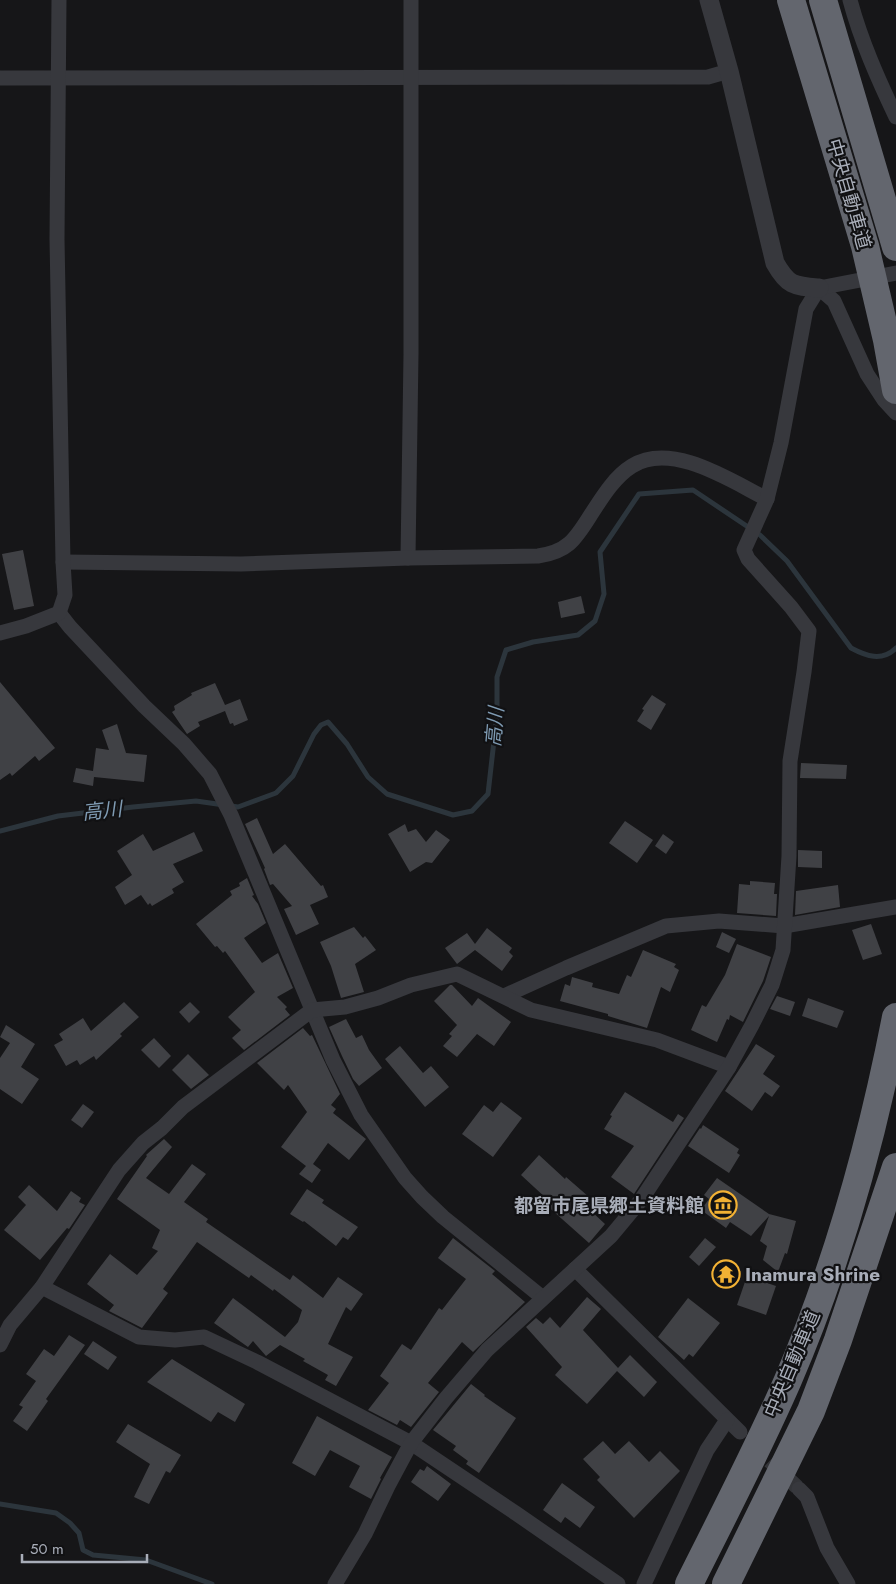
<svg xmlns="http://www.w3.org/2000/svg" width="896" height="1584" font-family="Jost,'Noto Sans JP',sans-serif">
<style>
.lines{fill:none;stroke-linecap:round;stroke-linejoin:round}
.stream{stroke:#2c353c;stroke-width:5}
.building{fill:#404145}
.minor-tunnel{stroke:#333438;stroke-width:15;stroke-dasharray:15 8;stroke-linecap:butt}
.minor{stroke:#37383d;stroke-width:15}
.tertiary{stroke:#37383d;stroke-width:19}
.motorway{stroke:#63666e;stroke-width:28}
.labels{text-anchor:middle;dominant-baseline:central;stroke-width:4.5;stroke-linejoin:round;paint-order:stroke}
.street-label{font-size:19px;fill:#a8adb8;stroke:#111113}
.poi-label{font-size:19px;font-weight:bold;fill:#a8adb8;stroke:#111113;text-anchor:end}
.water-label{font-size:20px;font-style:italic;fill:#7f9bb3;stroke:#111113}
</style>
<rect width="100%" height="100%" fill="#161618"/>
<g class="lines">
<g class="stream">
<path d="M0,831L58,816L133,807L196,801L238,807L276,793L293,776L314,734L321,725L328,722L347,744L368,777L387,794L453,815L472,811L488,794L497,714V677L506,650L533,642L578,635L595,621L604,594L600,552L639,494L693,490L760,535L787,561L851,648C866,656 882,662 896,648"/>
<path d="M0,1504L56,1513L70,1523L79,1533L83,1550L93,1555L146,1560L212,1584"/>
</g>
</g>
<g class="building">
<path d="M23,550L34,606L14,610L2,554Z"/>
<path d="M581,596L585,613L561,618L558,602Z"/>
<path d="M0,682L55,748L39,761L35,756L12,776L10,773L0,780Z"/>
<path d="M215,683L225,705L240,699L248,720L234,726L233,723L230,724L225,711L198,722L200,726L187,734L172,712L175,710L174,706L192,695L191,693Z"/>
<path d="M652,695L666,704L651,730L637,721L644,710L642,709Z"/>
<path d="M117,724L126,753L147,755L144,782L94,777L93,786L73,782L76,768L93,771L96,748L109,750L102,730Z"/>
<path d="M801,763L847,765L846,779L800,778Z"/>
<path d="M257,818L273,854L285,844L321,886L323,885L328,897L310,905L319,924L296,935L284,909L292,906L273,884L270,885L264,869L265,868L245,824Z"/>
<path d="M625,821L653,840L637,863L609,843Z"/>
<path d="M405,824L408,832L416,829L426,842L436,830L450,840L432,863L426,862L410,872L388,834Z"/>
<path d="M194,832L203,851L173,864L184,882L172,889L174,893L152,906L150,903L148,905L141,895L125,905L115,887L132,875L117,851L143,834L153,851Z"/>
<path d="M663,834L674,842L666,854L655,846Z"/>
<path d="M798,850L822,851V868L798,867Z"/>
<path d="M247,878L254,895L252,896L258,904L266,923L244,938L262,963L278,953L293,988L277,997L287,1007L285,1009L290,1015L244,1050L232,1038L241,1030L228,1017L255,992L225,951L223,953L217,946L215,947L196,924L232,895L230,891L240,886L239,883Z"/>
<path d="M750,881L775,883L774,894H777L776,916L737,913L739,884L750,885Z"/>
<path d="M838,885L840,907L795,915L796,891Z"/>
<path d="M871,924L882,954L863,960L852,930Z"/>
<path d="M354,927L363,938L365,936L376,950L355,964L364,992L341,998L331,966L320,942Z"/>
<path d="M487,928L512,948L509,952L513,956L502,971L475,950L457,964L445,948L467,933L475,944Z"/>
<path d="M722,932L736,939L729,953L716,947Z"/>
<path d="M737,944L771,957L763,981L743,1022L730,1015L729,1020L727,1019L717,1042L691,1030L702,1005L706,1007L725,975Z"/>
<path d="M643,950L676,964L674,967L679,970L670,992L661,987L647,1028L608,1016V1014L560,1001L565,984L570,986L572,977L593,983L592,987L619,994L627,975L631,977Z"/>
<path d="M450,985H452L472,1006L478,998L511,1022L494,1046L477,1034L457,1057L443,1046L452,1036L449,1034L457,1025L434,1001Z"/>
<path d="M777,996L795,1002L790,1016L770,1009Z"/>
<path d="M808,998L844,1011L837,1028L802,1016Z"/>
<path d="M124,1002L139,1017L120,1034L122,1036L96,1060L94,1056L80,1065L77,1060L66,1066L54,1045L63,1040L59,1034L83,1018L91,1031Z"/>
<path d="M190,1002L200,1012L189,1023L179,1012Z"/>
<path d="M346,1019L356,1038L362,1035L369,1050L382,1068L359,1086L353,1079L342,1056L329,1027Z"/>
<path d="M6,1025L35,1044L21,1067L39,1079L22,1104L0,1089V1058L10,1043L0,1037Z"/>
<path d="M303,1028L310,1036L312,1035L340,1094L331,1105L336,1109L333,1113L366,1139L349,1160L328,1143L313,1164L321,1170L312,1183L299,1174L306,1166L281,1147L307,1112L288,1085L284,1090L257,1063Z"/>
<path d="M154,1038L171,1056L159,1068L141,1050Z"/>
<path d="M756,1044L775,1056L763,1074L780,1086L772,1097L765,1092L752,1111L725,1091Z"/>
<path d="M400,1046L423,1073L431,1066L449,1087L425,1107L385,1059Z"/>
<path d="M188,1054L209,1075L191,1089L172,1070Z"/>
<path d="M625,1092L673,1122L678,1114L684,1118L634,1194L611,1177L634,1146L604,1129L612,1116L610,1115Z"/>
<path d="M501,1102L522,1118L493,1157L462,1134L484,1105L493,1112Z"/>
<path d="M83,1104L94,1112L82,1128L71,1120Z"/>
<path d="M703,1125L739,1149L737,1153L740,1155L729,1173L688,1146L700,1128L701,1129Z"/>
<path d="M164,1139L172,1147L146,1178L169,1194L192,1164L206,1174L184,1202L208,1219L206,1222L290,1280L293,1275L323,1298L338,1277L363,1294L351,1311L346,1307L328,1344L353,1357L336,1386L325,1380L328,1375L303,1361L305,1359L280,1345L266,1356L253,1341L248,1347L214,1323L233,1298L285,1337L298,1322L302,1310L274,1289L273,1291L251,1275L249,1278L197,1242L163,1289L168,1293L142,1328L109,1311L114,1305L87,1284L110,1254L137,1275L158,1251L152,1248L160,1230L117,1199L147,1156L146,1155Z"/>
<path d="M539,1155L565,1179L566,1177L597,1204L591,1211L605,1224L589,1243L544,1203L547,1199L521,1175Z"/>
<path d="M717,1178L769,1214L796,1221L787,1254L785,1253L778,1272L763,1260L767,1246L760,1241L769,1216L751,1236L730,1222L726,1228L701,1210L709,1199L704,1195Z"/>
<path d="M29,1185L57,1211L71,1191L81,1198L79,1202L85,1205L69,1229L67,1228L40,1260L4,1230L26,1205L18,1197Z"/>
<path d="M307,1189L324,1200L322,1203L358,1227L348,1240L343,1237L336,1246L304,1221L303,1222L290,1214Z"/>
<path d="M453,1238L495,1271L492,1274L525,1302L473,1352L462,1342L428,1383L439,1392L411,1427L400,1420L397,1425L368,1410L389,1383L380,1376L402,1344L411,1350L439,1308L442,1310L466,1279L438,1258Z"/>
<path d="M705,1238L716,1247L699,1266L689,1257Z"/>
<path d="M747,1276L776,1286L766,1315L737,1305Z"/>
<path d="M587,1297L601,1309L583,1330L618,1368L630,1355L657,1382L644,1397L617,1371L587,1404L555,1375L562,1367L526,1327L536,1318L543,1324L550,1317L560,1328Z"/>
<path d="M688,1298L720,1323L693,1357L689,1354L684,1360L658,1337Z"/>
<path d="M69,1335L85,1345L46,1399L48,1401L27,1431L13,1421L23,1407L19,1405L36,1381L26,1374L44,1349L54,1356Z"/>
<path d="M93,1341L117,1357L108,1370L84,1354Z"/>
<path d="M172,1359L245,1404L235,1422L218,1412L211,1422L147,1382Z"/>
<path d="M471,1384L485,1395L484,1396L516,1418L479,1473L466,1464L468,1461L453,1450L456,1446L433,1430Z"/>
<path d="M317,1416L392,1457L380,1478L381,1479L371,1499L349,1487L360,1466L330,1450L315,1476L292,1463Z"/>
<path d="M128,1424L181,1455L170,1473L166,1471L149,1504L134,1497L150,1464L116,1442Z"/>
<path d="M603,1441L615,1454L629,1441L649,1462L660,1451L680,1471L634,1518L597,1480L600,1477L583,1459Z"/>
<path d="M427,1466L451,1484L438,1501L411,1482L420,1469L424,1471Z"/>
<path d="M562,1483L595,1507L580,1528L565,1517L561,1523L543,1510Z"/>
</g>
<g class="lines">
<path class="minor-tunnel" d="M753,1445L799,1489"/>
<g class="minor">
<path d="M850,0C861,41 878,79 896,117"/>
<path d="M0,78L708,77L729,71"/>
<path d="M819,288L834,301L867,374L884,400L896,413"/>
<path d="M408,558L411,354V0"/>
<path d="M63,562L241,564L408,558L538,556C567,552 575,540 590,516C601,499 614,477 632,466C672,441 731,481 767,499"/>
<path d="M59,613L70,627L144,706L184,744L210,774L231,815L333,1060L361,1115L405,1178L422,1197L443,1217L543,1298"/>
<path d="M0,633L26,626L59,613L65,595L63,562L57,239L59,0"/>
<path d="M504,996L566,968L666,926L719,921L784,926L896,907"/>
<path d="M575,1269L740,1432"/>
<path d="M42,1287L139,1337L175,1340L204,1337L257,1362L411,1443L517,1514L618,1584"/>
<path d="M0,1345L10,1325L42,1287L119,1170L143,1143L162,1128L183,1107L312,1010L345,1007L378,998L411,985L457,974L531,1010L657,1040L729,1067"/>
<path d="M799,1489L807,1497L827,1548L848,1584"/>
<path d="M335,1584L365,1534L388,1486L411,1443L446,1398L487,1350L611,1236L641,1200L729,1067L752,1025L772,985L783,950L789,856L790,761L804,672L809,631L791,607L748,559L744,550L767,499L781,443L806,309L819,288L896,273"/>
<path d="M644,1584L707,1450L727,1420"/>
</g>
<path class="tertiary" d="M709,0L729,71L775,263C788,286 794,286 819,288"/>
<g class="motorway">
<path d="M791,0L865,246L887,340L896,390"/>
<path d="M823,0L896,247"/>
<path d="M689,1584C723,1516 758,1449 788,1380C838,1264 872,1140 896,1017"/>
<path d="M726,1584L811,1411L838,1340L896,1167"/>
</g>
</g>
<defs>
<g id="museum-ring" transform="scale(1.4375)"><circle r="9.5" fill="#111113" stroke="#f2b134" stroke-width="1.5"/><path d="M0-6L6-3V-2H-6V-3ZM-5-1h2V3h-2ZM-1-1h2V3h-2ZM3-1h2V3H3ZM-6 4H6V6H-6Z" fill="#f2b134"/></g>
<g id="temple-ring" transform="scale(1.4375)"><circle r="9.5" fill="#111113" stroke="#f2b134" stroke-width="1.5"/><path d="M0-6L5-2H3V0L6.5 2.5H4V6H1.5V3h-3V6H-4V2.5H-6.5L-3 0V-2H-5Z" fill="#f2b134"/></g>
</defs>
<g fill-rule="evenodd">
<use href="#museum-ring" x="723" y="1205"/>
<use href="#temple-ring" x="726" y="1274"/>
</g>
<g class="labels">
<g class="street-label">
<text transform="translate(849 194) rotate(74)">中央自動車道</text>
<text transform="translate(792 1364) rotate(-67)">中央自動車道</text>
</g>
<g class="poi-label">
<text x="704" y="1205">都留市尾県郷土資料館</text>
<text x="745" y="1274" text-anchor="start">Inamura Shrine</text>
</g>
<g class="water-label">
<text transform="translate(495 727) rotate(-85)">高川</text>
<text transform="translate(102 811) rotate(-6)">高川</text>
</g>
</g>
<path d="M22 1554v8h125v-8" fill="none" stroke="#a8adb8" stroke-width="2.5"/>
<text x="30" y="1554" font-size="15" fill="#a8adb8" stroke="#111113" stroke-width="4" paint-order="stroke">50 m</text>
</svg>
